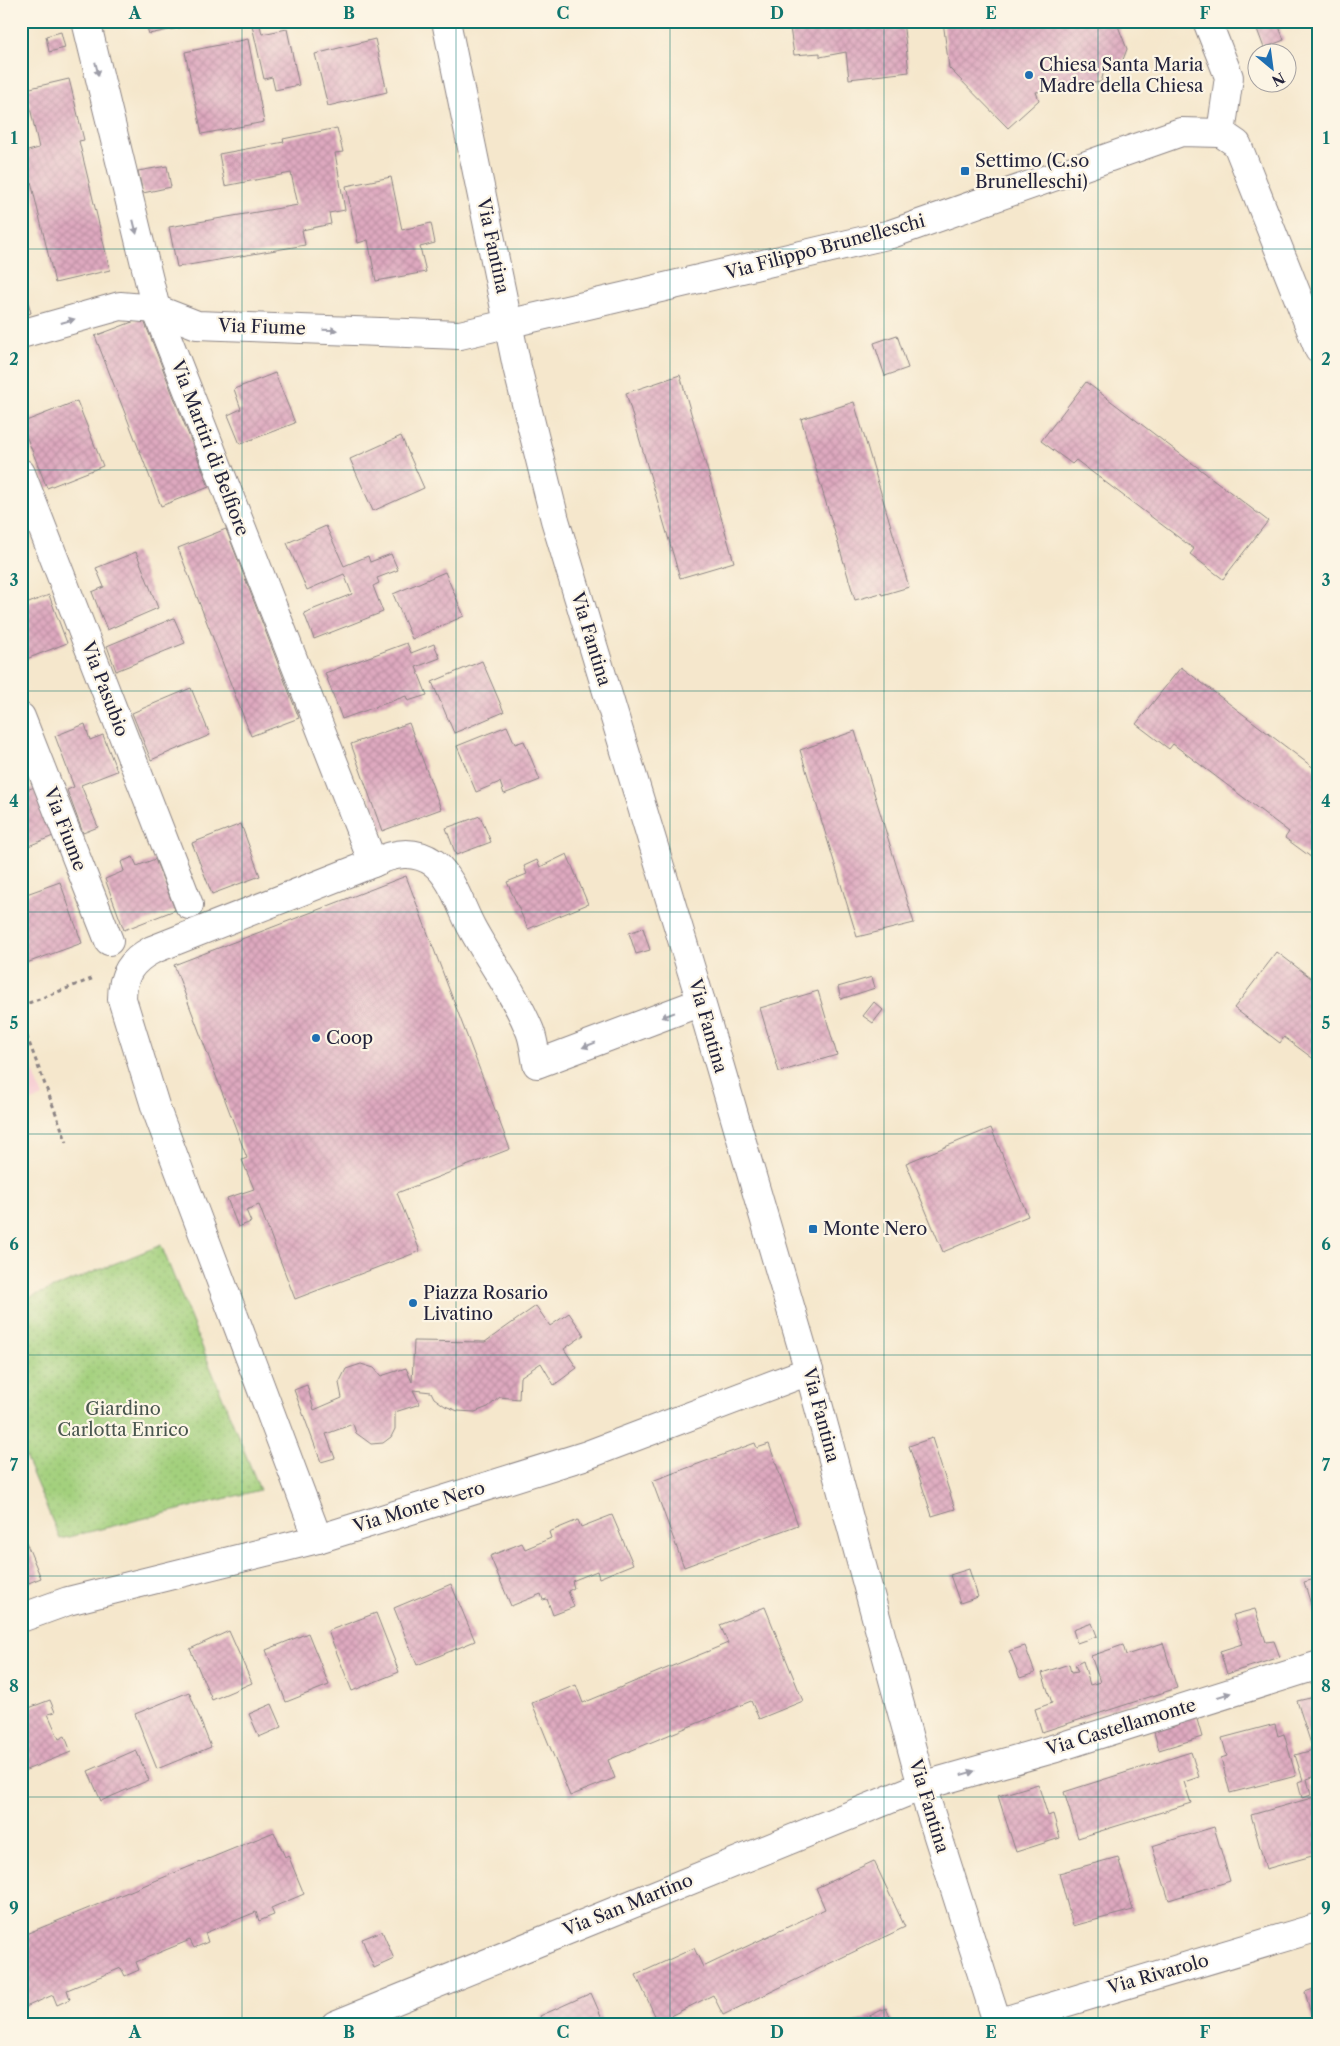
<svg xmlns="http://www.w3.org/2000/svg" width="1340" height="2046" font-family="'Libre Caslon Text',serif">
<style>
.built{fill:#f7cfd4}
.grass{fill:url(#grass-dots);stroke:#62795c}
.building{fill:url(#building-cross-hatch)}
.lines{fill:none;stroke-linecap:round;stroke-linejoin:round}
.minor-casing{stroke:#8c8484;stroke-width:30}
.path{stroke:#8c8484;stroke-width:3;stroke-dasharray:4 4;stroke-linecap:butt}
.minor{stroke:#fff;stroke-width:28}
.oneway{fill:#9c9ca7}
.grid{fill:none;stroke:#0f766e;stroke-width:1;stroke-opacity:0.55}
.poi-dot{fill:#1f6fb2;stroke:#fcf5e5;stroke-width:2}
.labels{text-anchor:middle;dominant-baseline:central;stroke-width:4.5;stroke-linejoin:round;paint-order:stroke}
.poi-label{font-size:18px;fill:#22223b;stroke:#fcf5e5;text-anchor:start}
.street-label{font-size:18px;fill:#22223b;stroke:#fcf5e5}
.park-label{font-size:18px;fill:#49564f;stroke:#fcf5e5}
.neatline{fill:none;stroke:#0f766e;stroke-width:2}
.grid-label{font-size:16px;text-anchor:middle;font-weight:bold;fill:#0f766e}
</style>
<defs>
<pattern id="grass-dots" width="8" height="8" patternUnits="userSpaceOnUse" patternTransform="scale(1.25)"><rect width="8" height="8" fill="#a3d07d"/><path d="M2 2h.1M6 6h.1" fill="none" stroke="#8cb26d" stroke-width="1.8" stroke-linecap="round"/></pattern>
<pattern id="building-cross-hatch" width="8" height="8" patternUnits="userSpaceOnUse" patternTransform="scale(1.25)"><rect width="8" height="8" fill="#dea9bf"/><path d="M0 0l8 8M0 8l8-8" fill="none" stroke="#be91a5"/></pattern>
</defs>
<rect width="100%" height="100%" fill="#fcf5e5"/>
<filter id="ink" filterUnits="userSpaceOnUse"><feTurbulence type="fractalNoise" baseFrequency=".02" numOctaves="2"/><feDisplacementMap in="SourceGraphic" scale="10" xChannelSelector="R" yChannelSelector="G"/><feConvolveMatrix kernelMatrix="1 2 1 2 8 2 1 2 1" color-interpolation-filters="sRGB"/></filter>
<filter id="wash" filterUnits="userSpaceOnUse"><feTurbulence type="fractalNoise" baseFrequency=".0096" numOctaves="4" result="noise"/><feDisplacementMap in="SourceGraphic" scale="20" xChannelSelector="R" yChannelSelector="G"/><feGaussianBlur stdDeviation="1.12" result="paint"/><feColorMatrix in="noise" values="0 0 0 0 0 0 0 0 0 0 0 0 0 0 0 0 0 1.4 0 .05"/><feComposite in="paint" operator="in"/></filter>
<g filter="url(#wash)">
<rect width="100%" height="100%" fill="#f5e7cc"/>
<path class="built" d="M21,1039L43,1097L21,1105Z"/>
<path class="grass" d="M161,1245L260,1490L60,1539L21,1447V1301Z"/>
<g id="blocks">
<g class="building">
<path d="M145,21H209V22L149,34Z"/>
<path d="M251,21H259L262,34L287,29L299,85L275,90L272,77L264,79Z"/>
<path d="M789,21H903L909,72L849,79L846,52L820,57V53L794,55Z"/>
<path d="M943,21H1116L1127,49L1120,68L1105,67L1101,82L1036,92L1039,100L1008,128L949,68Z"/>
<path d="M1254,21H1277L1284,40L1264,48Z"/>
<path d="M61,32L65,48L49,52L46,36Z"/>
<path d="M248,39L264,122L202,134L185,52Z"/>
<path d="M375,39L387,92L328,106L315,54Z"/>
<path d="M69,79L84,140L79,141L110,270L55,283L24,152L39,148L26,89Z"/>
<path d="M337,128L343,152L335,153L345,210L329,213L331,224L302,230L305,245L177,267L169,227L298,205L291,173L225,186L219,154L284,142L283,139Z"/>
<path d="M167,166L171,187L143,193L138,171Z"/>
<path d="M391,177L402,230L431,223L435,243L420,247L426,272L376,281L368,240L358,243L346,186Z"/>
<path d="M21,277L31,313L21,317Z"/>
<path d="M143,318L209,487L161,506L95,336Z"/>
<path d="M897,335L908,368L885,376L874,343Z"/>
<path d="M275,373L295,423L240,444L228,415L241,409L234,389Z"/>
<path d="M680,375L734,562L680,578L626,393Z"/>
<path d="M1086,382L1268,521L1223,579L1190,554L1194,549L1076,460L1072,464L1041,441Z"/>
<path d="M77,401L103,466L47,488L21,423Z"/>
<path d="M854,402L909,587L882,595L881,593L855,600L801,419Z"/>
<path d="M401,436L424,488L373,511L350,459Z"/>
<path d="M326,526L344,566L368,556L370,562L391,554L398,570L377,578L379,583L373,586L383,612L314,639L304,613L352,594L344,574L307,590L287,543Z"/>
<path d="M226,529L299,718L251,736L178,548Z"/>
<path d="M136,552L158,608L107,630L92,592L104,587L96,568Z"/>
<path d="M445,572L464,616L412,639L393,594Z"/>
<path d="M49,595L67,643L24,660L21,653V606Z"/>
<path d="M174,618L185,643L116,671L107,646Z"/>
<path d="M407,643L411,653L434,644L440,658L416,667L427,695L408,701L406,696L342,719L325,673Z"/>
<path d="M482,661L504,712L454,733L432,682Z"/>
<path d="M1181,667L1319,772V863L1285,838L1289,832L1173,744L1169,749L1136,724Z"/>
<path d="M191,688L210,735L151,760L132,713Z"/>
<path d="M409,723L441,809L382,831L351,744Z"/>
<path d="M85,724L90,740L103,735L117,771L81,785L98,827L83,833L67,790L74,787L55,736Z"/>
<path d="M507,726L515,744L524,741L540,780L504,794L500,782L476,792L457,746Z"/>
<path d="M855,731L914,923L857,937L800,750Z"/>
<path d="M40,785L58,834L21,849V792Z"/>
<path d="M480,816L491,842L456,855L446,828Z"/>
<path d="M241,824L260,876L212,894L192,843Z"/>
<path d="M567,854L588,904L528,929L507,882L527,874L524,866L537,860L540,867Z"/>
<path d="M133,857L137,866L155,859L175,910L124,930L105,879L124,871L121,862Z"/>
<path d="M406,876L510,1149L397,1193L420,1251L295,1299L259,1205L246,1210L251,1222L238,1227L228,1201L227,1198L254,1189L242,1160L247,1158L174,965Z"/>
<path d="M60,882L82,943L21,965V928L24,927L21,920V896Z"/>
<path d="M643,928L650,950L636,954L629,933Z"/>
<path d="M1277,952L1319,984V1063L1284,1037L1280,1043L1234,1008Z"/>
<path d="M872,977L875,988L841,999L838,987Z"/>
<path d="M818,991L837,1055L779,1072L760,1008Z"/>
<path d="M874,1002L883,1010L873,1023L863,1016Z"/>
<path d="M991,1128L1028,1216L943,1252L906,1163Z"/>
<path d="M536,1306L550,1326L569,1313L584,1335L564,1349L577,1368L554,1385L541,1363L520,1377L519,1399L500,1397L488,1407L475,1412L458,1411L445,1406L434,1398L431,1392L413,1390L420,1404L395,1412V1429L391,1437L383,1443L371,1444L356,1433L353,1424L326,1434L335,1458L321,1462L294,1390L307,1385L314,1410L342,1398L339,1383L346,1369L361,1364L374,1368L381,1376L406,1368L412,1382L414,1341L485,1342Z"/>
<path d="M932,1438L955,1509L932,1516L909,1446Z"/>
<path d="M755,1443L757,1448L769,1444L798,1525L684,1567L652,1481Z"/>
<path d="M612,1515L633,1564L599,1578L597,1571L572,1581L574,1588L568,1591L574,1607L553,1615L547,1599L543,1600L541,1594L511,1606L490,1556L522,1543L525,1549L551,1538L549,1532L578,1520L581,1527Z"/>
<path d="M26,1542L41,1578L21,1586V1544Z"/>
<path d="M969,1569L978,1597L960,1603L950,1575Z"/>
<path d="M1319,1578V1616L1315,1617L1304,1582Z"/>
<path d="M451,1584L475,1641L417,1665L394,1608Z"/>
<path d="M765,1607L803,1701L759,1719L751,1701L608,1760L615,1778L570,1796L532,1703L576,1685L583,1703L728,1643L720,1625Z"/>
<path d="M1255,1609L1266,1642L1274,1641L1280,1657L1227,1674L1220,1651L1242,1644L1233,1615Z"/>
<path d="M376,1613L399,1672L352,1691L328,1631Z"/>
<path d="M1092,1623L1097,1636L1077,1643L1073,1630Z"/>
<path d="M229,1631L252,1683L212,1700L190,1649Z"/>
<path d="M308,1633L329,1685L286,1702L266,1650Z"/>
<path d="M1163,1643L1177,1688L1042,1732L1035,1709L1052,1703L1042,1673L1069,1664L1071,1673L1078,1672L1075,1665L1083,1661L1090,1685L1100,1682L1091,1656L1123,1645L1126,1655Z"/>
<path d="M1025,1646L1035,1673L1020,1678L1009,1651Z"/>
<path d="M189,1692L211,1747L157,1769L135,1714Z"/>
<path d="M1319,1696V1775L1307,1779L1311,1795L1302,1798L1298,1782L1303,1780L1295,1755L1313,1750L1297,1701Z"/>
<path d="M50,1700L55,1712L48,1714L59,1739L65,1736L71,1752L21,1772V1727L25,1725L21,1711Z"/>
<path d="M272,1704L282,1727L259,1737L249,1714Z"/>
<path d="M1196,1716L1202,1737L1159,1750L1153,1729Z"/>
<path d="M1275,1724L1278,1736L1284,1734L1296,1776L1230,1793L1221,1758L1227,1756L1222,1738Z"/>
<path d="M136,1750L149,1780L101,1801L88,1771Z"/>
<path d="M1191,1752L1199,1777L1184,1782L1191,1803L1078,1838L1064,1792Z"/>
<path d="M1038,1784L1048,1816L1053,1814L1060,1838L1016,1852L998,1796Z"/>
<path d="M1315,1797L1319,1810V1854L1266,1869L1251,1815Z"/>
<path d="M1214,1827L1230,1881L1169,1900L1152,1846Z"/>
<path d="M274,1832L285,1857L288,1855L304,1894L271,1908L274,1915L259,1921L256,1912L205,1933L208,1942L194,1948L190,1940L136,1962L139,1970L125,1976L121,1968L67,1990L70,1999L57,2005L53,1995L21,2009V1936Z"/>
<path d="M1118,1857L1133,1910L1073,1926L1059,1873Z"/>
<path d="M874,1861L905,1927L723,2015L713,1995L658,2022L636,1975L694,1948L703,1967L771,1935L825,1909L816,1888Z"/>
<path d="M382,1931L394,1959L374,1968L362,1939Z"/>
<path d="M1319,1987V2025H1314L1305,1992Z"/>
<path d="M591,1993L605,2025H544L540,2016Z"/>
<path d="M886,2008L894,2025H851Z"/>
</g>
</g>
</g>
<g filter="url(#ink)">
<use href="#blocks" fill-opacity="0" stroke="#8c8484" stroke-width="1"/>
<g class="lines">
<g class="minor-casing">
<g id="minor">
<path d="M86,21L156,309L373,863"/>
<path d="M446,21L517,367L555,520L701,1002L809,1371L922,1786L998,2025"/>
<path d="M1207,21L1229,77L1221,133"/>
<path d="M1221,133L1237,144L1319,350"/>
<path d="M21,334L120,306L156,309L197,325L460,335L891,234L1181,132L1221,133"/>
<path d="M21,473L189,905"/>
<path d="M21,717L109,941"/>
<path d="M318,1539L156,1109L122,999C122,975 131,961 152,950L373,863C393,853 414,849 434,863C453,878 461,908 472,928C491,963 515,994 530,1031C534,1041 535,1054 537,1064L701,1002"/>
<path d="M21,1618L68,1601L318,1539L587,1455L809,1371"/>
<path d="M997,2023L1319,1927"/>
<path d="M335,2025L922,1786L1056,1748L1319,1665"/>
</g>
</g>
<g class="path">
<path d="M21,1006L94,978"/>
<path d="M21,1021L67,1143"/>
</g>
<use href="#minor" class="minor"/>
</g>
<defs><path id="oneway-solid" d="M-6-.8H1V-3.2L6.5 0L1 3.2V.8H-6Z" transform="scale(1.25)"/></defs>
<g class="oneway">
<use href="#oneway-solid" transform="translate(97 69) rotate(76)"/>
<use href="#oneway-solid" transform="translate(135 227) rotate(76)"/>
<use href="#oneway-solid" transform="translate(68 321) rotate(-16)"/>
<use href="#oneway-solid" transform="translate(330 330) rotate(2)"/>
<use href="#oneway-solid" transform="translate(668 1015) rotate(159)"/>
<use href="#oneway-solid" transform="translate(589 1045) rotate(159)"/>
<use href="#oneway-solid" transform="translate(1224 1695) rotate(-17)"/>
<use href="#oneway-solid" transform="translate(968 1773) rotate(-16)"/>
</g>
</g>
<path class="grid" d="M242,21V2025M456,21V2025M670,21V2025M884,21V2025M1098,21V2025M21,249H1319M21,470H1319M21,691H1319M21,912H1319M21,1134H1319M21,1355H1319M21,1576H1319M21,1797H1319"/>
<g class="poi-dot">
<circle cx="1029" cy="75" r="5"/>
<rect x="960" y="166" width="10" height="10" rx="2.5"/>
<circle cx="316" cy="1038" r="5"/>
<rect x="808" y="1224" width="10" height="10" rx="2.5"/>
<circle cx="413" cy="1303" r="5"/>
</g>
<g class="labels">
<g class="poi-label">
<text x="1039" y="65">Chiesa Santa Maria<tspan x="1039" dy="21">Madre della Chiesa</tspan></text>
<text x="975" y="161">Settimo (C.so<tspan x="975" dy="21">Brunelleschi)</tspan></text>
<text x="326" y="1038">Coop</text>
<text x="823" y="1229">Monte Nero</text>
<text x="423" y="1293">Piazza Rosario<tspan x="423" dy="21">Livatino</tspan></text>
</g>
<g class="street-label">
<text transform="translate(493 246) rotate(78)">Via Fantina</text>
<text transform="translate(825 247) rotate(-15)">Via Filippo Brunelleschi</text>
<text transform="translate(262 327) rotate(2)">Via Fiume</text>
<text transform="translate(210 448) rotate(69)">Via Martiri di Belfiore</text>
<text transform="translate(591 639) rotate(73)">Via Fantina</text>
<text transform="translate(105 689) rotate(69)">Via Pasubio</text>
<text transform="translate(65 829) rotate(69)">Via Fiume</text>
<text transform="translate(708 1026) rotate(74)">Via Fantina</text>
<text transform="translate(821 1415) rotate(75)">Via Fantina</text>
<text transform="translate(419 1507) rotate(-17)">Via Monte Nero</text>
<text transform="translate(1121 1727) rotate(-17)">Via Castellamonte</text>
<text transform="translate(929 1806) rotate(73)">Via Fantina</text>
<text transform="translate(628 1905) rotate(-22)">Via San Martino</text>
<text transform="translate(1158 1974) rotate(-16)">Via Rivarolo</text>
</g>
<g class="park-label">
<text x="123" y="1409">Giardino<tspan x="123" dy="21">Carlotta Enrico</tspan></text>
</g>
</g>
<rect width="1340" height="2046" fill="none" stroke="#fcf5e5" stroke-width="55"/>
<g transform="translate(1272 68) rotate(151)"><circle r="24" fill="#fcf5e5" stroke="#a5a1a1"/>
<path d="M0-4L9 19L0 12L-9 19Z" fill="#1f6fb2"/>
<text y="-8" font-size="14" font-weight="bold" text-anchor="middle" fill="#22223b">N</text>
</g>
<rect x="28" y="28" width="1284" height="1990" class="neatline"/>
<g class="grid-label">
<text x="135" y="19">A</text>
<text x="349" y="19">B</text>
<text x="563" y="19">C</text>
<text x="777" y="19">D</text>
<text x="991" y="19">E</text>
<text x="1205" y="19">F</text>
<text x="14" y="144">1</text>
<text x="1326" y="144">1</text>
<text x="14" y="365">2</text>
<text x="1326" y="365">2</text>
<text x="14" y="586">3</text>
<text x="1326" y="586">3</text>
<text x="14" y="807">4</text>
<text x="1326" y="807">4</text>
<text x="14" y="1029">5</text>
<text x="1326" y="1029">5</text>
<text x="14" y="1250">6</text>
<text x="1326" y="1250">6</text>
<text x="14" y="1471">7</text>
<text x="1326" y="1471">7</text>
<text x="14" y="1692">8</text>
<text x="1326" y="1692">8</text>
<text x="14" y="1914">9</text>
<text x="1326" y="1914">9</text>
<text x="135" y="2038">A</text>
<text x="349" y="2038">B</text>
<text x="563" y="2038">C</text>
<text x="777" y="2038">D</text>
<text x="991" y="2038">E</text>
<text x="1205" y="2038">F</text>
</g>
</svg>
